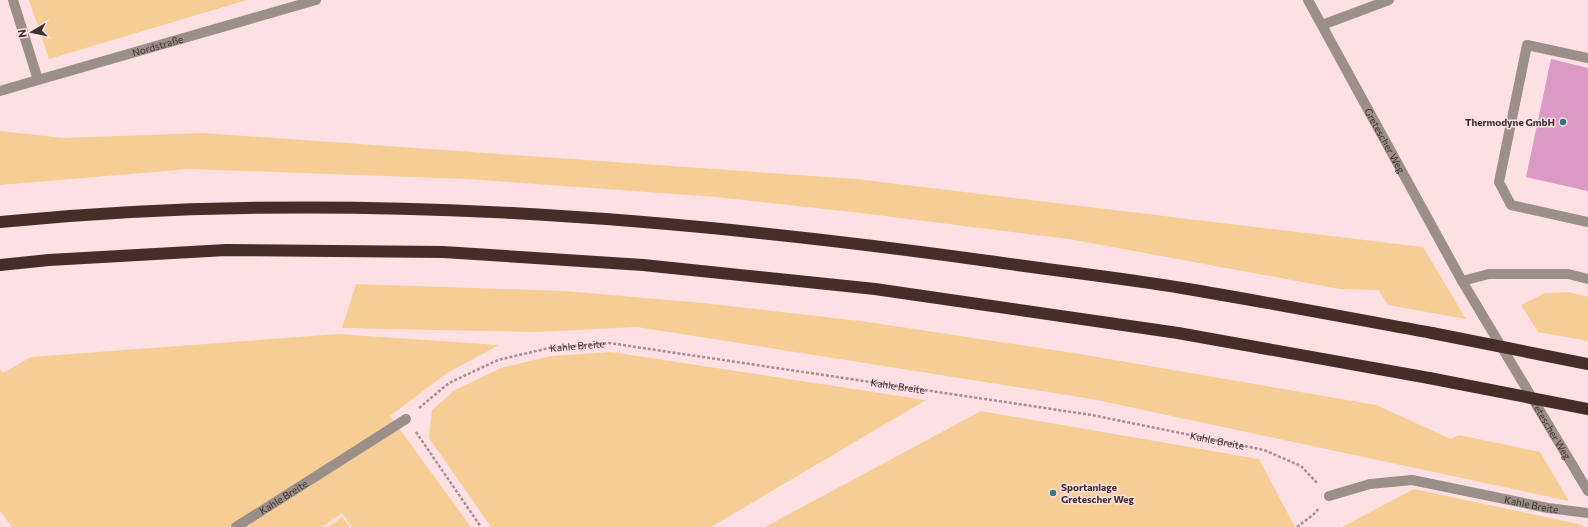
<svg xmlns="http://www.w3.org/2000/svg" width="1588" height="527" font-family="Commissioner,sans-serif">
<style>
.green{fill:#f6ce95}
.building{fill:#db9ac5}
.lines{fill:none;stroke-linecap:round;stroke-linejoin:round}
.path{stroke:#a48f91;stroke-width:2.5;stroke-dasharray:3 2;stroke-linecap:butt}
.minor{stroke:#9b8f8a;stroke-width:10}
.highway{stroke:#452e25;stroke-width:12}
.highway-bridge{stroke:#452e25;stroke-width:12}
.poi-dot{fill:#337886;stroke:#fce0e3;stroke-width:1.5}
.labels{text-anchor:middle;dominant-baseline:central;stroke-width:3;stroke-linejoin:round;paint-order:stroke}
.street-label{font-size:10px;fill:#3d3032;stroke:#fce0e3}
.poi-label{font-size:10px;font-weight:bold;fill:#3d3032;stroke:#fce0e3;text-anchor:end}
</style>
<rect width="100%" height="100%" fill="#fce0e3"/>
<g class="green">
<path d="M29,0H247L49,59Z"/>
<path d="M0,131L63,138L203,133L856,179L1423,247L1466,319L1388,305L1378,290L1340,289L1069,239L869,214L716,197L467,179L189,169L0,185Z"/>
<path d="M356,284L565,291L703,303L868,322L1080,354L1376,405L1451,439L1459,435L1540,452L1569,501L1092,399L637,327L536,332L342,328Z"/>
<path d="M1569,292L1588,297V341L1538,332L1521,305L1545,293Z"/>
<path d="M338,334L499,345L447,373L390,416L471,527H352L342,513L322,527H12L0,511V369L3,373L31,357Z"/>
<path d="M611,352L926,400L711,527H491L429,438L432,410L455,390L501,368L551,356Z"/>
<path d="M981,411L1259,459L1295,527H765Z"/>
<path d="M1414,489L1583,525L1584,527H1342Z"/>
<path d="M342,517L350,527H327H328Z"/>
</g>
<path class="building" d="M1551,59L1588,68V191L1526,177Z"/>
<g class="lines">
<g class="path">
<path id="s1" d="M419,408L449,383L498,360L549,348L609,343L1092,415L1264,450L1301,466L1318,484"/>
<path d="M416,432L481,527"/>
<path d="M1297,527L1314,514L1319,508"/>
</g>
<g class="minor">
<path d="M13,0L38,80"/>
<path id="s2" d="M1308,0L1462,281L1588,491"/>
<path d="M1322,25L1389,0"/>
<path d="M1588,58L1527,45L1499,182L1511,205L1588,222"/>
<path id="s3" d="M0,91L316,0"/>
<path d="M1462,281L1489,274H1568L1588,279"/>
<path id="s4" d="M1329,496L1370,484L1412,480L1548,508L1588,513"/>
<path id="s5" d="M236,527L406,419"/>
</g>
<g class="highway">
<path d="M0,222C332,189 667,216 996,262C1058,271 1121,278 1182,288C1266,302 1349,318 1432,333"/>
<path d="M0,265L49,260L226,250L443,252L643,265L875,289L1178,333L1429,378"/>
</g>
<g class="highway-bridge">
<path d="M1432,333L1588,364"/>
<path d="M1429,378L1588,409"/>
</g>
</g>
<g class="poi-dot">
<circle cx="1563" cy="122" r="4"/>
<circle cx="1053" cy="493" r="4"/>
</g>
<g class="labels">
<g class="street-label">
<text stroke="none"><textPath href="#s3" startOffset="164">Nordstraße</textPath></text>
<text stroke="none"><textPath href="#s2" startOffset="160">Gretescher Weg</textPath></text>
<text stroke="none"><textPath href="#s1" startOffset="174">Kahle Breite</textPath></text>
<text stroke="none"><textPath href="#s1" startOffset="498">Kahle Breite</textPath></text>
<text stroke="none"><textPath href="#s2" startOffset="491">Gretescher Weg</textPath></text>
<text stroke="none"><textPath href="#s1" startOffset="822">Kahle Breite</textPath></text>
<text stroke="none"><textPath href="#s5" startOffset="56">Kahle Breite</textPath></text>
<text stroke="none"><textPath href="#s4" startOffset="207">Kahle Breite</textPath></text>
</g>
<g class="poi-label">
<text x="1555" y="122">Thermodyne GmbH</text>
<text x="1061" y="487" text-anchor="start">Sportanlage<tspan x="1061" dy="12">Gretescher Weg</tspan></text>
</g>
</g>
<g transform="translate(32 32) rotate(261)" stroke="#fce0e3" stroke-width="3" paint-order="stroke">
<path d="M0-3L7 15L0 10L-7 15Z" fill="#3d3032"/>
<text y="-6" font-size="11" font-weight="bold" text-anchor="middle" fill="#3d3032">N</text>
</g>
</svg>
